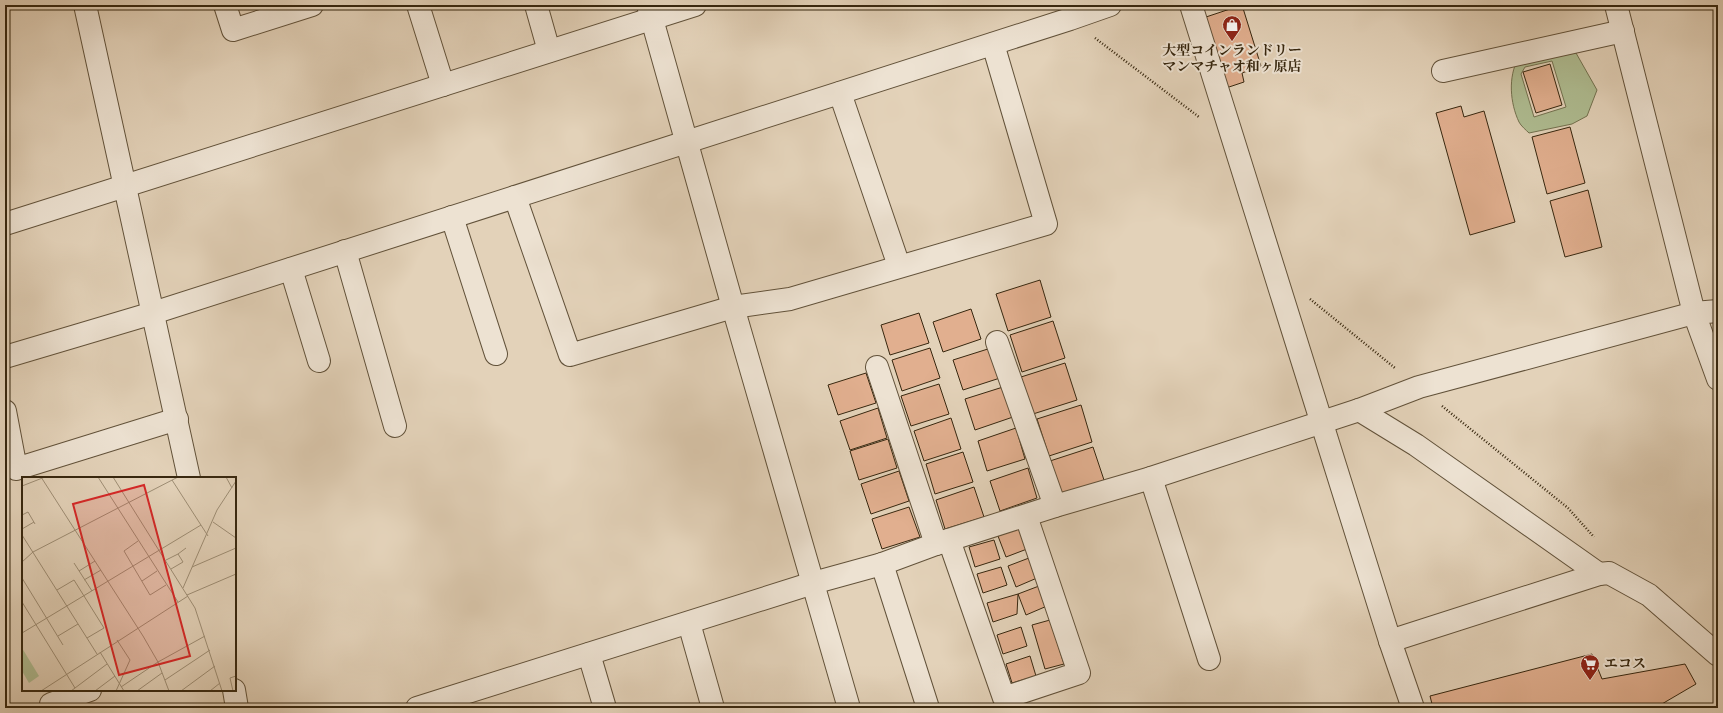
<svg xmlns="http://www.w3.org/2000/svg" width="1723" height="713" font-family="'Libre Bodoni','Noto Serif JP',serif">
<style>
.green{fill:#afbd92;stroke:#737250;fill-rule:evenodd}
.building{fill:#e1af8f;stroke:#37270f}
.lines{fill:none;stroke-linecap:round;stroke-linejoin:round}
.minor-casing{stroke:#62523a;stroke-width:24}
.path{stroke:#37270f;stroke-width:2.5;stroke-dasharray:1 2;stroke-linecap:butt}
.minor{stroke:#ede2d2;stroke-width:22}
.labels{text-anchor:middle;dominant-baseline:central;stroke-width:4;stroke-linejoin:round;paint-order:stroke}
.poi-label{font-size:14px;font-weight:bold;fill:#37270f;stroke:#ede2d2}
.inset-road{fill:none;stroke:#9e8e75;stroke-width:1}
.view{fill:#d62828;fill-opacity:0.15;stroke:#d62828;stroke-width:2}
.inset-edge{fill:none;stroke:#37270f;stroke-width:2}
</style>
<rect width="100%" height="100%" fill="#e3d2b9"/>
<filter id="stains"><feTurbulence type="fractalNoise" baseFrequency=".005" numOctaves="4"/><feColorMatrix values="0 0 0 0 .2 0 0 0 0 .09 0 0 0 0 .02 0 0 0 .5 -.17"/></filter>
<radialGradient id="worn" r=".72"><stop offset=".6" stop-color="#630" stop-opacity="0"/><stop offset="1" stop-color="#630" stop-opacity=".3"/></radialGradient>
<path class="green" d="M1563,48L1576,53L1597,90L1587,116L1572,124L1529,133C1526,130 1521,126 1519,122C1510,103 1508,77 1518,59ZM1552,61L1566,107L1534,117L1521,74L1525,67Z"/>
<g class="building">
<path d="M1242,5L1261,66L1242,73L1244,82L1226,88L1203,18Z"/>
<path d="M1550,64L1562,105L1536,113L1523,72Z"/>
<path d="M1461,106L1464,117L1484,111L1515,222L1470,235L1436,113Z"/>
<path d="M1570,127L1585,183L1547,194L1532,137Z"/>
<path d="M1588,190L1602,247L1565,257L1550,201Z"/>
<path d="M1040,280L1051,317L1008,331L996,294Z"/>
<path d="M971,309L981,339L943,352L933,322Z"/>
<path d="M919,313L929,343L890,355L881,325Z"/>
<path d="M1053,321L1065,358L1022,372L1010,335Z"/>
<path d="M930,348L940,378L902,391L892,360Z"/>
<path d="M991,348L1000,378L963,390L953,360Z"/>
<path d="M1065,363L1077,400L1033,414L1021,377Z"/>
<path d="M866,373L876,403L838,415L828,385Z"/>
<path d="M939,384L949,414L911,426L901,396Z"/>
<path d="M1003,387L1013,417L975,430L965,399Z"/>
<path d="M1081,405L1092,442L1049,456L1037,419Z"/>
<path d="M878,408L887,438L850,450L840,421Z"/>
<path d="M951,418L961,449L924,461L914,431Z"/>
<path d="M1016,428L1025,459L987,471L978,441Z"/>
<path d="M888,439L897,468L859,480L850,451Z"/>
<path d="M1093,447L1105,483L1062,498L1050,461Z"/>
<path d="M963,452L973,482L935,494L926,464Z"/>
<path d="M1028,468L1037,498L1000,511L990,481Z"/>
<path d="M899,471L909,501L871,514L861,484Z"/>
<path d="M974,487L984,517L945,529L936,500Z"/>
<path d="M909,507L920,537L882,549L872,519Z"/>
<path d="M1019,528L1027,549L1006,557L998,536Z"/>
<path d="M994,540L1000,559L975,567L969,547Z"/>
<path d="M1029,558L1037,578L1016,587L1008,566Z"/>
<path d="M1001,567L1007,585L983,593L977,574Z"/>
<path d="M1039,586L1047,606L1026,615L1018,594Z"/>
<path d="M1018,594L1017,614L993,622L987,603Z"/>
<path d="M1050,620L1064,664L1045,669L1032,625Z"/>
<path d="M1021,627L1027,646L1003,654L997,635Z"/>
<path d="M1592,654L1602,679L1685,664L1696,684L1655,708H1433L1430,696Z"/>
<path d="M1030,656L1036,676L1012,683L1006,664Z"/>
</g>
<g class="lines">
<g class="minor-casing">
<g id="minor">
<path d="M85,5L189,478"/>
<path d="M225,5L233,30L312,5"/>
<path d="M418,5L443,85"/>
<path d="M536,5L549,51"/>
<path d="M648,5L733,307L849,708"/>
<path d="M1191,5L1390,641L1413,708"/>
<path d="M1616,5L1694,313L1718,379"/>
<path d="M1443,71L1623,31"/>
<path d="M840,93L899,266"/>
<path d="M515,197L570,355L733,307L790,299L1046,224L993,44"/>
<path d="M452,217L496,354"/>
<path d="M5,224L695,5"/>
<path d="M345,251L395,426"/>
<path d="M291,269L319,361"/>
<path d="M997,342L1055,506"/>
<path d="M5,357L153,313L1070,19L1110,5"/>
<path d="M877,367L936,544"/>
<path d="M1359,410L1416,445L1599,574"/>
<path d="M5,411L16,469L177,419"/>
<path d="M1151,478L1209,659"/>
<path d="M949,540L1004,698L1079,673L1026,516"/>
<path d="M882,564L928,708"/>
<path d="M689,623L713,708"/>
<path d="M1390,641L1599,574L1609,573L1649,595L1718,655"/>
<path d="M589,654L605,708"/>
<path d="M234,690L237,708"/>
<path d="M52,708L51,704L90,690"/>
<path d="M417,708L813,583L882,564L936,544L1055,506L1151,478L1359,410L1419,387L1694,313L1718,311"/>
</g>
</g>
<g class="path">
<path d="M1095,38L1199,117"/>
<path d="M1310,299L1395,368"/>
<path d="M1442,406L1568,508L1594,537"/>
</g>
<use href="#minor" class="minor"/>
</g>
<defs>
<g id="shop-pin" transform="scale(1)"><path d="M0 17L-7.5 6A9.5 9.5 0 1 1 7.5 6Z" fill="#8f2418" stroke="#ede2d2"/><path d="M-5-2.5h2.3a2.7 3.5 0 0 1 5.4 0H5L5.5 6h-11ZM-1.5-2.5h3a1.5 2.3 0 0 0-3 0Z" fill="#fff"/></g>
<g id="supermarket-pin" transform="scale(1)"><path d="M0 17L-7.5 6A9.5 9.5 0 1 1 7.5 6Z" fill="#8f2418" stroke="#ede2d2"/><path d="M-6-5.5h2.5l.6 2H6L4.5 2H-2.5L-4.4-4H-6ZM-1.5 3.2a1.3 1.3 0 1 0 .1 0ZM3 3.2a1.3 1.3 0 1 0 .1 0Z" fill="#fff"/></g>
</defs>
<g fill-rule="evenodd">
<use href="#shop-pin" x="1232" y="25"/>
<use href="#supermarket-pin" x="1590" y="664"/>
</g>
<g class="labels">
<g class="poi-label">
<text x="1232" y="51">大型コインランドリー<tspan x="1232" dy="16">マンマチャオ和ヶ原店</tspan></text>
<text x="1604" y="664" text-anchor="start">エコス</text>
</g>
</g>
<g transform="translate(22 477)">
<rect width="214" height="214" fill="#e3d2b9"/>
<path d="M0,171L17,199L7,206L0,194Z" fill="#afbd92"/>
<path class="inset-road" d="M19,0L121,159L136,185L147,214M76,0L156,125M91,0L173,131L200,214M204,0L210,11M150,3L186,59M0,9L23,0M0,38L6,35L13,47M191,45L214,61M0,52L12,45M0,58L75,177M116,64L102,74L128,118L144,108M144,83L156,77M0,85L11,75L156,0M52,86L70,114M170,90L214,71M149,92L161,85L156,77L164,71M57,94L73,84M0,101L41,168M62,103L79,93M120,104L135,94M161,111L195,33L214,4M35,113L52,103L82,151L65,161M165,118L214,97M0,125L53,211M0,156L179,48M36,159L56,147M78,175L102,214M143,203L188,173M99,210L136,185L183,159M19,214L166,119M49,214L85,187M73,214L93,199M94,214L108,183L95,163M115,214L140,196M159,214L193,189M188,214L198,206M211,214L208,201L214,199"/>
<path class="view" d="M122,8L168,179L97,198L51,27Z"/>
<rect width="214" height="214" class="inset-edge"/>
</g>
<rect width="1723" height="713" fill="none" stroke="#e3d2b9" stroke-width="20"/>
<rect x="6" y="6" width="1711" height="701" fill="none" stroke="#37270f" stroke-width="2"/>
<rect x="10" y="10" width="1703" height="693" fill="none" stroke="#37270f"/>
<rect width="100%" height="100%" filter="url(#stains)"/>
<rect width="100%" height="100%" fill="url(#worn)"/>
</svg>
